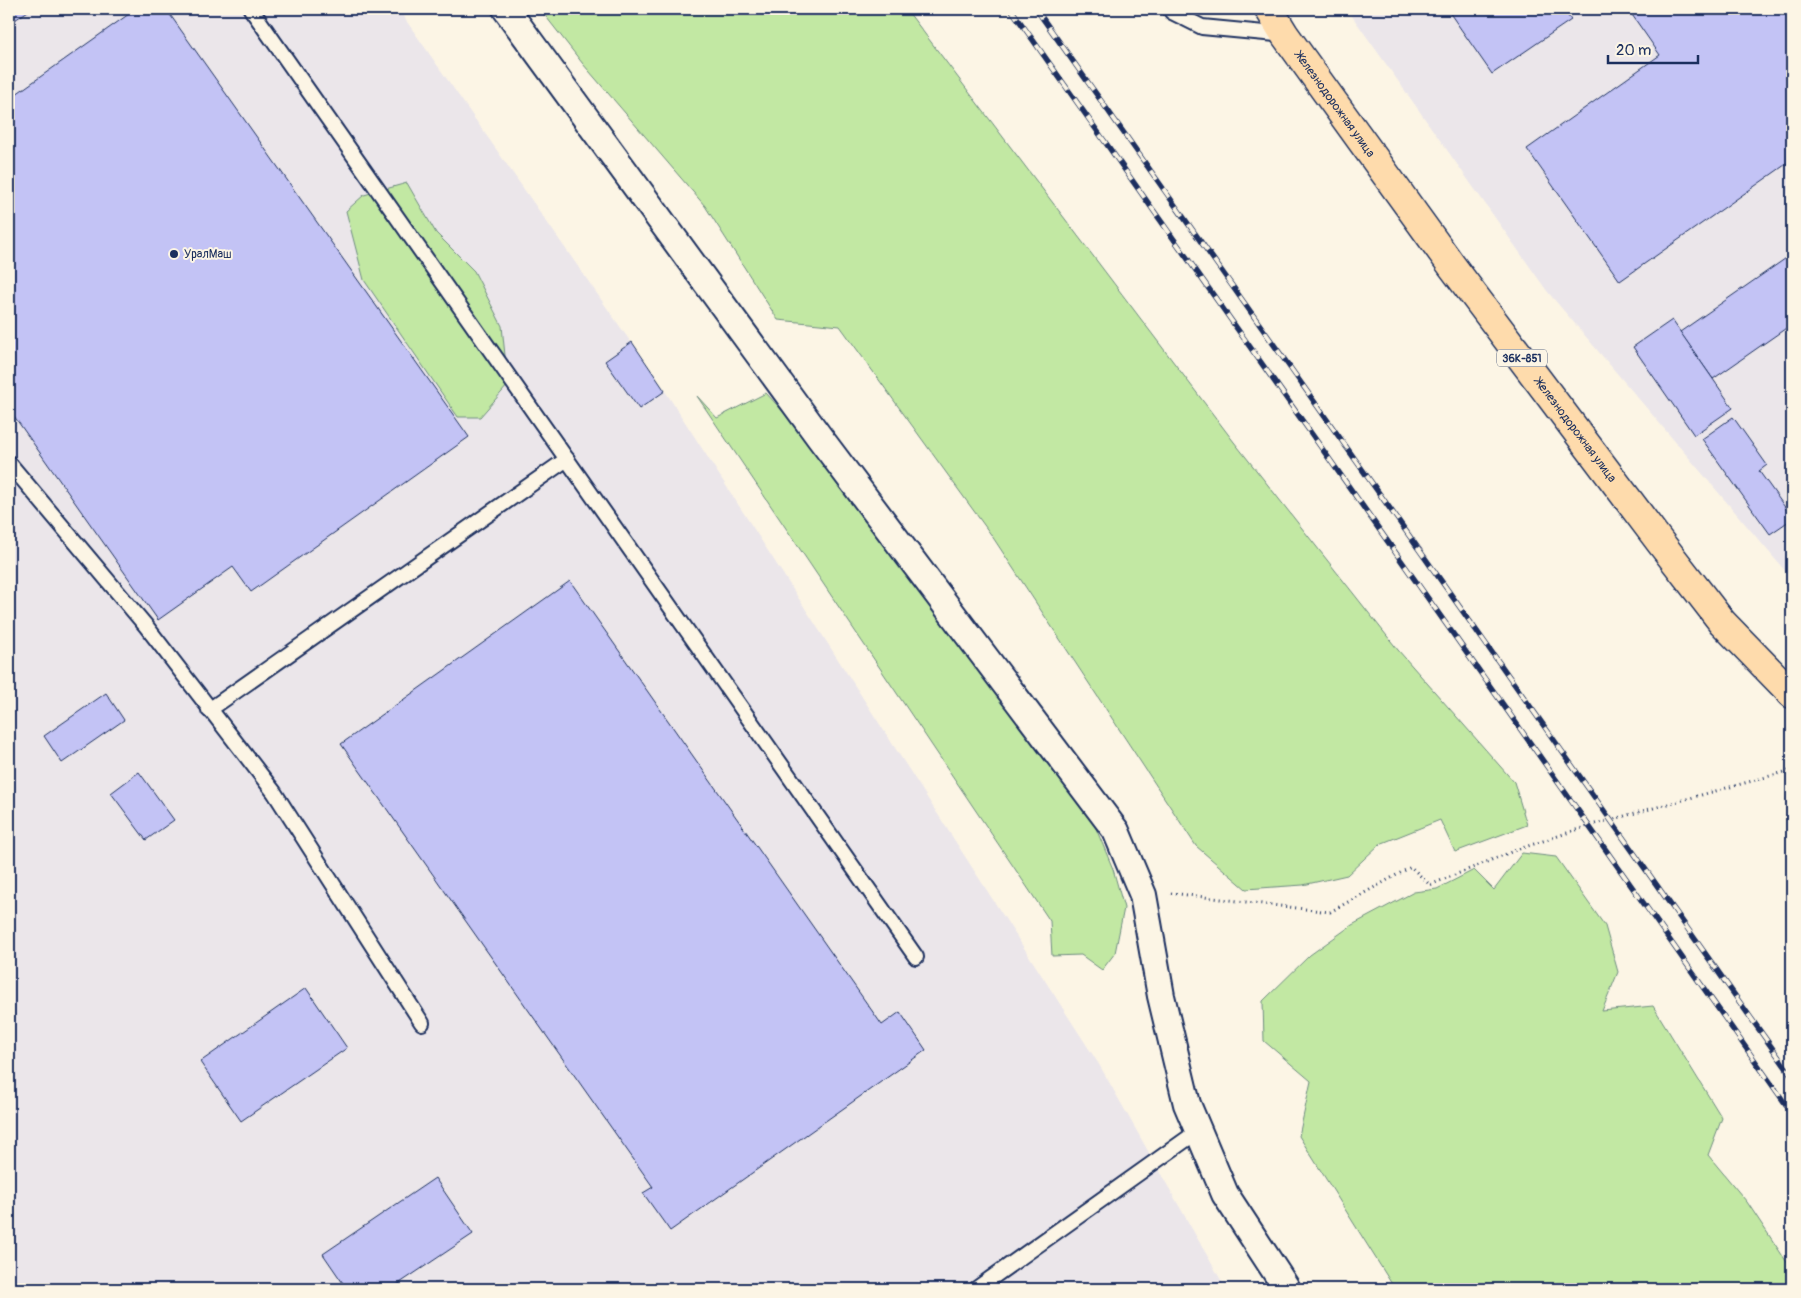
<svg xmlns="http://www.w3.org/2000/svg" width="1801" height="1298" font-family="Pangolin,sans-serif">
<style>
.built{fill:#ebe6ea}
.green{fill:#c2e8a3;stroke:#6e8c80}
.building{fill:#c3c3f5;stroke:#1b2f5e}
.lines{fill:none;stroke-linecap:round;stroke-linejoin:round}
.lane-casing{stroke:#1b2f5e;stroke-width:18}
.street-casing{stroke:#1b2f5e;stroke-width:30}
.primary-casing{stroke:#1b2f5e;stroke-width:31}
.path{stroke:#1b2f5e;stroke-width:3;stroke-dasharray:1 4;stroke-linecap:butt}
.lane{stroke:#fcf5e5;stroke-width:14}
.street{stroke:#fcf5e5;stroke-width:26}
.primary{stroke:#fedbac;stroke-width:28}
.rail-casing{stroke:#1b2f5e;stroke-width:5.5}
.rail{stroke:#fcf5e5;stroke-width:4;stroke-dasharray:11;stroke-linecap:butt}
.poi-dot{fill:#1b2f5e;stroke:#fcf5e5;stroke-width:2}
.labels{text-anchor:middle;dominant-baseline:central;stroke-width:4;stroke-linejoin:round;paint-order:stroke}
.shield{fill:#fcf5e5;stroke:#5e6a86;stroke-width:1}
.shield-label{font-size:11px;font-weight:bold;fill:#1b2f5e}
.street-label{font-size:12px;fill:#1b2f5e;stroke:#fcf5e5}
.poi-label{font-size:12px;fill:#1b2f5e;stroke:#fcf5e5;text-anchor:start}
</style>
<rect width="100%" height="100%" fill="#fcf5e5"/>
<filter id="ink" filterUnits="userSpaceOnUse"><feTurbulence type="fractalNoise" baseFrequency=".02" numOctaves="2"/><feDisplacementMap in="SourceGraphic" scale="10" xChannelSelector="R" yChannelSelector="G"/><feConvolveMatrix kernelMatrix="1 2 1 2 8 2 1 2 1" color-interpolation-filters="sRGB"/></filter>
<g filter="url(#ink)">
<g class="built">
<path d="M9,9H398L665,391L1100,1066L1226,1289H9Z"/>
<path d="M1347,9H1792V579L1547,291Z"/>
</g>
<g class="green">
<path d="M540,9H906L1234,442L1398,650L1514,782L1527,825L1455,852L1440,820L1380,844L1347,875L1303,885L1246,889L1196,846L992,536L840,326L778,320L705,206L583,64Z"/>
<path d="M407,183L436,233L474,271L502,326L508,385L480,417H458L364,280L346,211L364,195Z"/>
<path d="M766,393L811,442L1090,814L1113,869L1124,908L1115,953L1102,970L1081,955L1052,956L1050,921L697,396L717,418Z"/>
<path d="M1522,853L1556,857L1605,926L1618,972L1602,1011L1653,1006L1722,1118L1708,1155L1747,1202L1792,1270V1289H1395L1299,1136L1311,1081L1264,1041L1263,1001L1310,955L1352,925L1414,892L1437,889L1474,870L1494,890Z"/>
</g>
<g class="building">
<path d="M9,9H31L9,24Z"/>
<path d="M136,9H166L469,437L251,592L233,567L158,620L9,409V99Z"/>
<path d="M1447,9H1563L1571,20L1492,74Z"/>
<path d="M1628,9H1792V160L1620,281L1527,149L1660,55Z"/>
<path d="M1792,254V324L1713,379L1680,332Z"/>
<path d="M1672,320L1733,408L1694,435L1633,347Z"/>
<path d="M632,342L665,391L639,409L605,361Z"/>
<path d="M1733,417L1767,465L1759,471L1792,517V519L1770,534L1702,439Z"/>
<path d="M570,581L882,1025L900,1012L926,1050L670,1231L643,1193L653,1187L341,744Z"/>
<path d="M106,693L124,720L62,763L44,736Z"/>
<path d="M139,772L174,820L146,840L111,793Z"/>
<path d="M306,988L347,1048L241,1121L200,1062Z"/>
<path d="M435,1178L473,1234L391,1289H347L323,1254Z"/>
</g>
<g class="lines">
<g class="lane-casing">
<g id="lane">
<path d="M251,9L916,957"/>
<path d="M1170,9L1172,12L1202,27L1285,35"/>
<path d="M9,463L146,626L274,792L422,1023"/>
<path d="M209,710L567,459"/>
<path d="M976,1289L1198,1131"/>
</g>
</g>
<g class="street-casing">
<path id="street" d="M506,9L820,438L1116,831L1143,895L1161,996L1187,1104L1225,1194L1287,1289"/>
</g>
<g class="primary-casing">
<g id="primary">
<path id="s1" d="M1269,9L1285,35L1452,266L1660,542L1722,622L1792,694"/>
</g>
</g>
<path class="path" d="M1171,893L1330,912L1411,867L1430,885L1516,850L1588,826L1792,770"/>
<use href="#lane" class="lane"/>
<use href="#street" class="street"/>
<use href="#primary" class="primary"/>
<g class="rail-casing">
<g id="rail">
<path d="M1011,9L1792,1113"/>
<path d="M1036,9L1792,1076"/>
</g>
</g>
<use href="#rail" class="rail"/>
</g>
</g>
<circle class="poi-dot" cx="174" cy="254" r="5"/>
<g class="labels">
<rect class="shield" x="1497" y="349.5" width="50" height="17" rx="4"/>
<g class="shield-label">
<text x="1522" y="358">36К-851</text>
</g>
<g class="street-label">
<text stroke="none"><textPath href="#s1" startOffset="116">Железнодорожная улица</textPath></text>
<text stroke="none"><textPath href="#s1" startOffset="521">Железнодорожная улица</textPath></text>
</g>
<g class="poi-label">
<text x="184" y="254">УралМаш</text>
</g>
</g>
<rect width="1801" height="1298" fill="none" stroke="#fcf5e5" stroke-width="30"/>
<rect x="15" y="15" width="1771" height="1268" fill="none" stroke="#1b2f5e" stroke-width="2" filter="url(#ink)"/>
<path d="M1608 55v8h90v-8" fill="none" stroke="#1b2f5e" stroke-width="2.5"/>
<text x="1616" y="55" font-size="15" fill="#1b2f5e" stroke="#fcf5e5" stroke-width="4" paint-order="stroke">20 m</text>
</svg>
